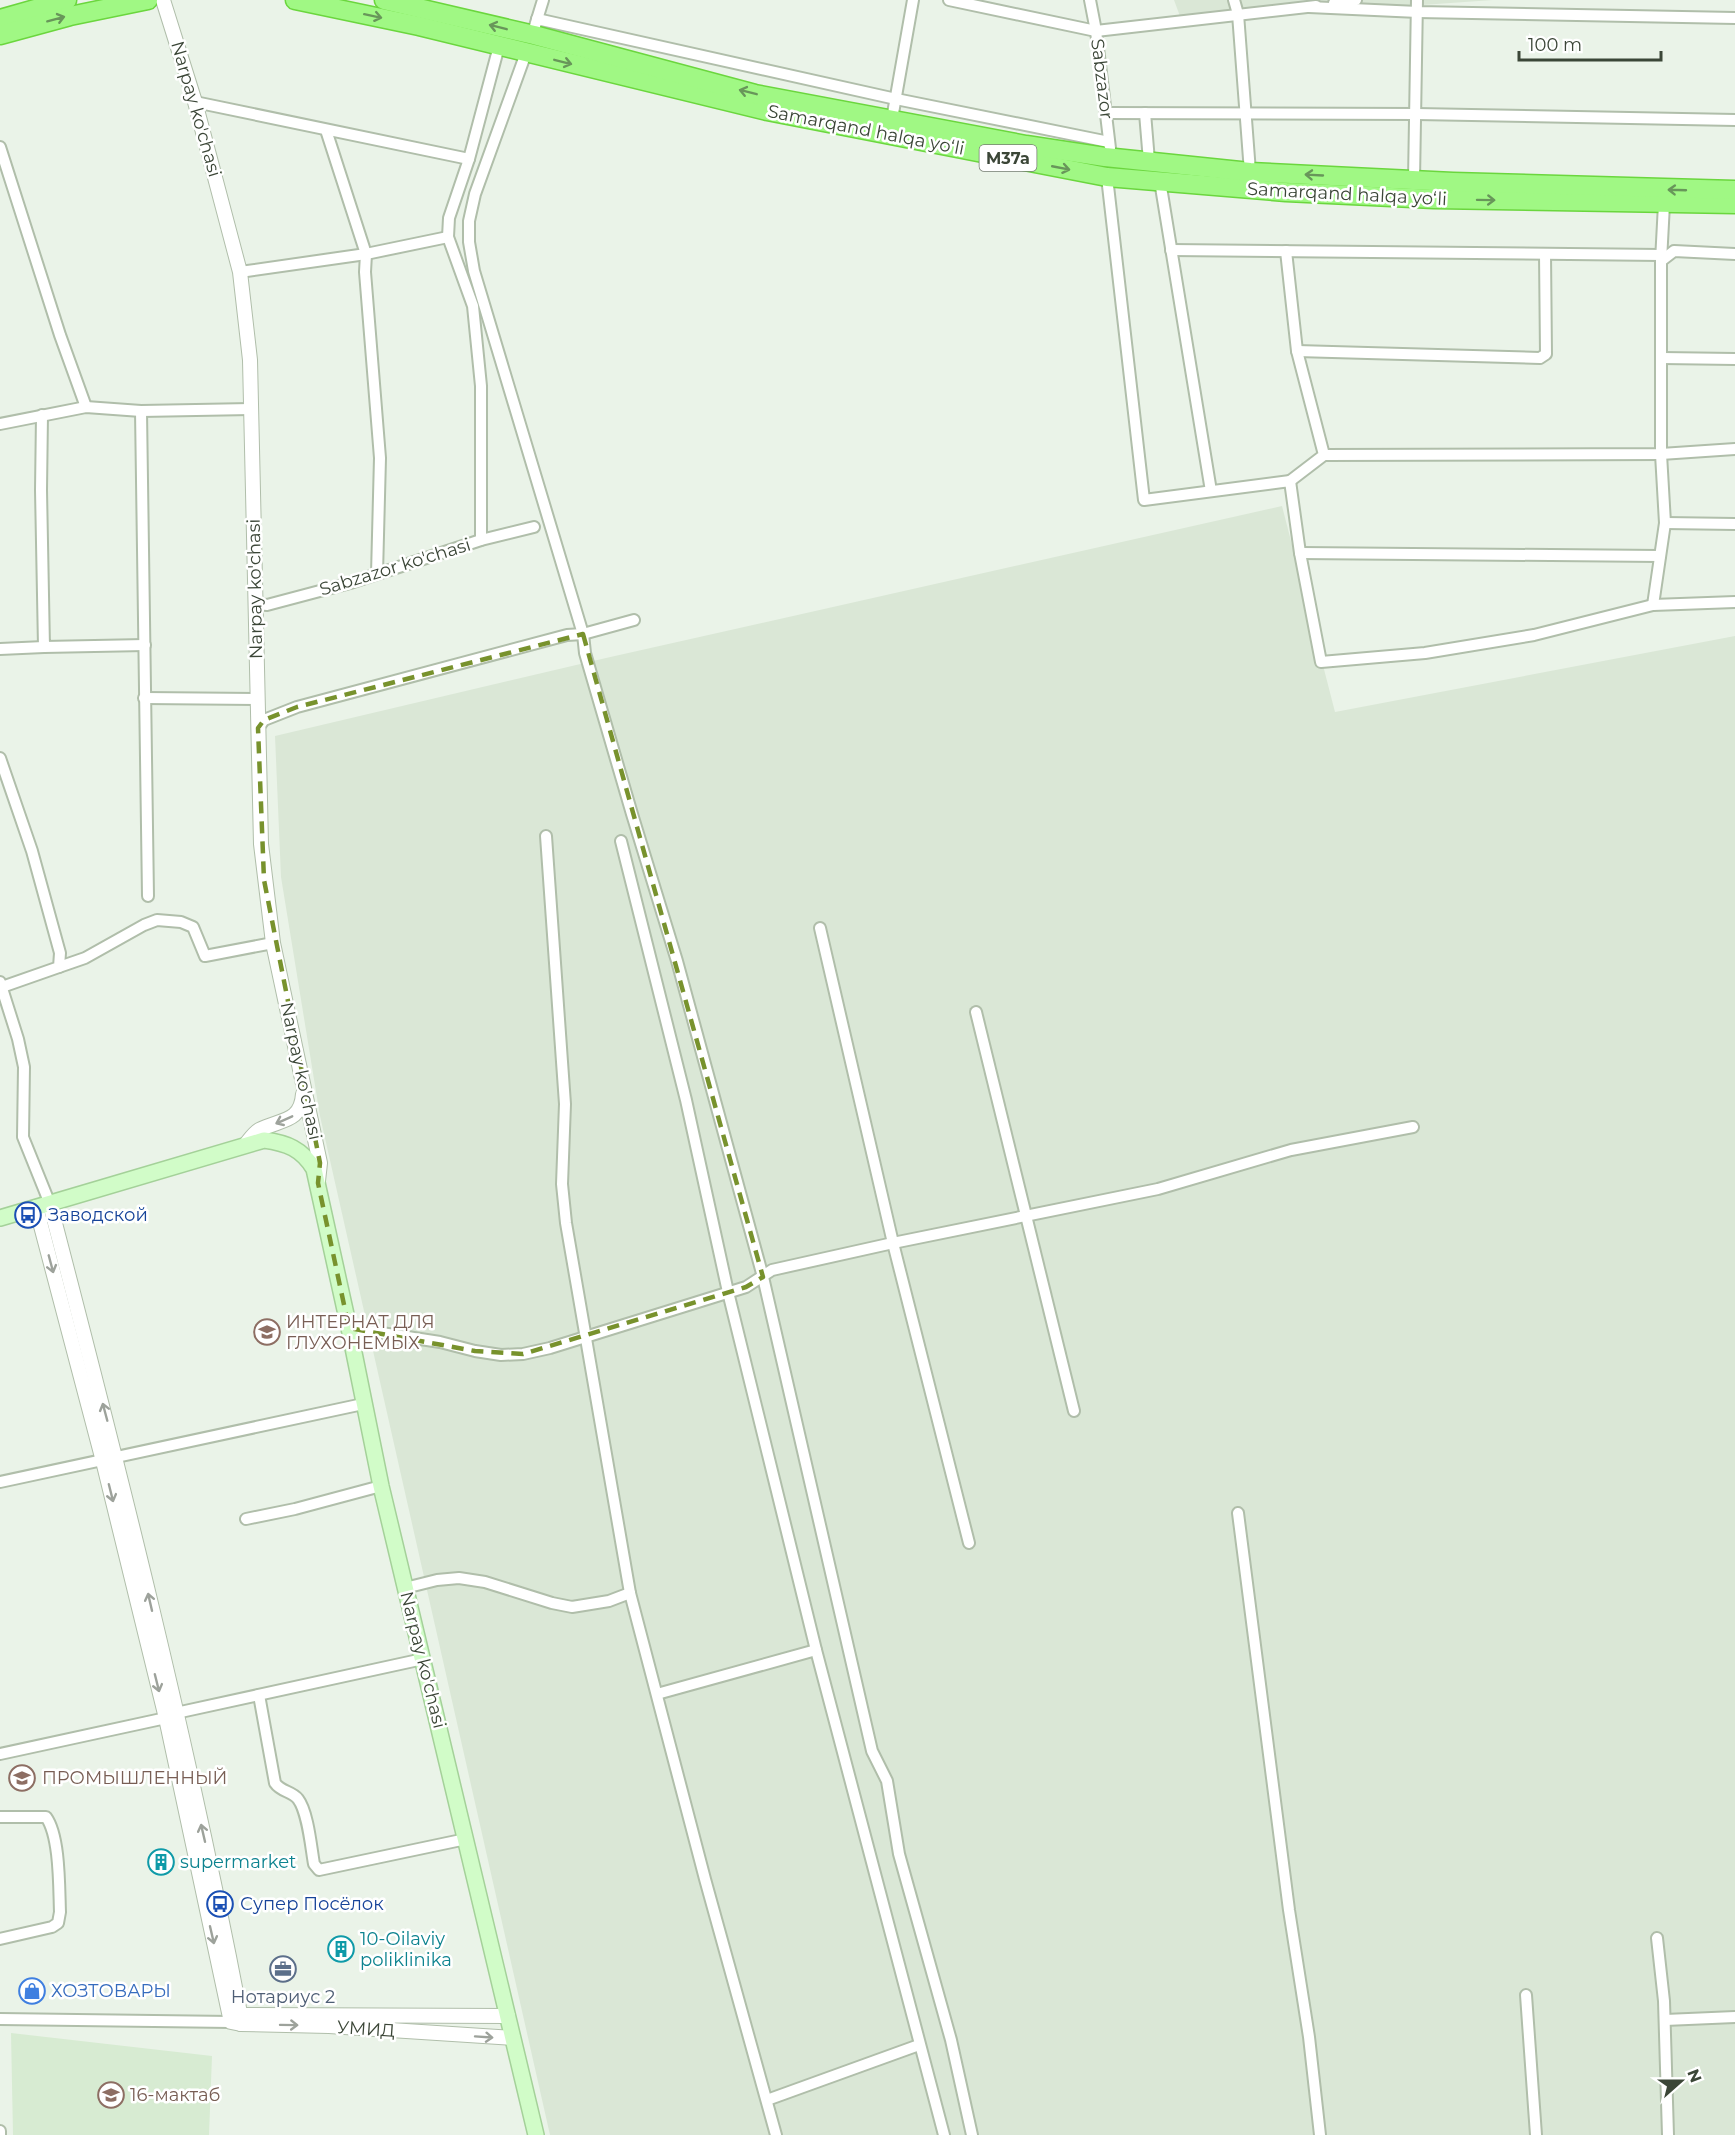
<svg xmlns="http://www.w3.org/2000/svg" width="1735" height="2135" font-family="Montserrat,sans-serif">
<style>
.residential{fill:#dae7d6}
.education{fill:#d7ebd2}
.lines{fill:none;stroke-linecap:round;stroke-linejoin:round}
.minor-casing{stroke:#b0beaa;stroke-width:14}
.tertiary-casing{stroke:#b0beaa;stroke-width:16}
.secondary-casing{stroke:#a4d199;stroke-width:18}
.trunk-casing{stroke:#6bd63e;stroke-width:21}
.minor{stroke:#fff;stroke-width:10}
.tertiary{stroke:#fff;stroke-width:14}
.secondary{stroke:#d1fcc8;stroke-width:15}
.trunk{stroke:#a0f884;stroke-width:18}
.oneway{stroke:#68965a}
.oneway2{stroke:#9da29b}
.marked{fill:none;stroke:#78922d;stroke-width:4.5;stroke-dasharray:12 8;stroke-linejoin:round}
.labels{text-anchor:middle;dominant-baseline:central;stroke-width:5;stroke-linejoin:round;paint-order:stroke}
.shield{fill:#fff;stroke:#767e73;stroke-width:1.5}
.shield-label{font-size:16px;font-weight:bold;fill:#3b4637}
.street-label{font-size:18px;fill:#3b4637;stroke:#fff}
.transit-label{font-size:18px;fill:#164399;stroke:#fff;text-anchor:start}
.education-label{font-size:18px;fill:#785e54;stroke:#fff;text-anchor:start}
.culture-label{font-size:18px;fill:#0d838f;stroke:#fff;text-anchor:start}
.shop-label{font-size:18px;fill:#366cbe;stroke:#fff;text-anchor:start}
.service-label{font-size:18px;fill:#4e5e75;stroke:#fff}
</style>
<rect width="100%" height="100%" fill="#eaf3e8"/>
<g class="residential">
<path d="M1174,0H1493L1237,18L1181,19Z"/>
<path d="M1282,506L1335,712L1735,636V2135H550L320,1116L281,877L275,736L606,658Z"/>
</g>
<path class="education" d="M11,2033L212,2056L209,2135H13Z"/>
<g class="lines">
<g class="minor-casing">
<g id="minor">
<path d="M949,0L1096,31L1316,6"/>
<path d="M1090,0L1096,31L1110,148"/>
<path d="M1234,0L1238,14L1250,172"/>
<path d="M1334,3L1356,0"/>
<path d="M1309,7L1418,12L1735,18"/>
<path d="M537,19L896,99L1109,142"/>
<path d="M535,26L543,0"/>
<path d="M526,53L475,194L469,221V242L474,271L583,634L585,653L632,814L677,961L763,1277L872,1751L887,1781L899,1854L951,2040L972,2135"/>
<path d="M195,102L469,159"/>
<path d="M1107,113L1417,114L1735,120"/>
<path d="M1145,113L1149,161"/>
<path d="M892,119L913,0"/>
<path d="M326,130L366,254L365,272L380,458L377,574"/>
<path d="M0,147L60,335L86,407"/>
<path d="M1107,177L1144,500L1290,481L1300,553L1321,662L1425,653L1534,635L1653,605L1735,602"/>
<path d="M1414,180L1417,0"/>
<path d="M1160,181L1211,491"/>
<path d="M1171,250L1661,255"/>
<path d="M1286,251L1297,351L1324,455L1290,481"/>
<path d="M1661,261L1674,251L1735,254"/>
<path d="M240,272L366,254L448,237"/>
<path d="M1297,351L1540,358L1546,354L1545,254"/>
<path d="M1662,358L1735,359"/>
<path d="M141,411L148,896"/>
<path d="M42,415L41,490L44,647L145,645"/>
<path d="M0,424L86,407L141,411L251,409"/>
<path d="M1324,455L1661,454L1735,449"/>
<path d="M1665,523L1735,524"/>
<path d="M481,540V386L473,306L448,237L449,218L469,159L499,46"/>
<path d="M1300,553L1660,556"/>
<path d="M256,604L267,605L350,583L481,540L534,527"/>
<path d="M1653,605L1665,523L1661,454V261L1664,204"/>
<path d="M0,649L44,647"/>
<path d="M144,698L257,699"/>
<path d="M258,728L264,720L297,707L567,635L583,634L634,620"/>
<path d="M0,758L32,851L60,953L59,967L2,987"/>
<path d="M546,836L565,1104L562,1184L566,1223L630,1593L705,1879L776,2135"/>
<path d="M621,841L686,1100L728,1292L816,1650L944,2135"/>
<path d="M820,928L893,1243L969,1543"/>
<path d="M59,967L85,958L144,925L157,920L181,922L193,927L205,956L273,943"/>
<path d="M0,982L18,1039L24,1067L23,1137L50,1204"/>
<path d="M976,1012L1074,1411"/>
<path d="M349,1328L440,1342L475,1351L501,1355L523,1354L550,1348L746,1287L772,1270L893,1243L1158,1189L1291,1150L1413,1127"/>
<path d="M0,1482L363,1404"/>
<path d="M1238,1513L1289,1910L1309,2037L1320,2135"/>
<path d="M246,1519L295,1509L381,1486"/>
<path d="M405,1588L437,1580L459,1578L485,1582L552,1603L572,1607L609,1601L630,1593"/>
<path d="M657,1694L816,1650"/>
<path d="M259,1695L275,1783C281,1792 292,1791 298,1799C308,1812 311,1847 314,1864L319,1870L466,1839"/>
<path d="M0,1754L166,1718L176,1713L423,1659"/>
<path d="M0,1817H46C60,1836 59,1887 60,1912L58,1923L52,1927L0,1939"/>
<path d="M1657,1938L1664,2001L1668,2135"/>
<path d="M1526,1995L1536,2135"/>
<path d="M0,2019L231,2022"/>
<path d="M1665,2020L1735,2017"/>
<path d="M767,2100L919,2045"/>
<path d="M0,2131V2135"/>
</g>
</g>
<g class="tertiary-casing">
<g id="tertiary">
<path d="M163,0L195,102L240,272L250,360L261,844L273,943L320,1163L318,1181"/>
<path d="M246,1144C250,1139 254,1133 259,1130C280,1119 301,1123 303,1094"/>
<path d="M50,1204C120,1472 188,1741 240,2013L241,2024"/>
<path d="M36,1207L103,1461L166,1718L231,2022L241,2024L329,2026L513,2038"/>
<path d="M231,2015L508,2016"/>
</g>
</g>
<g class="secondary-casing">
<path id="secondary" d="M0,1218L264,1140C287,1143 302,1149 314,1169L349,1328L381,1486L536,2135"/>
</g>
<g class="trunk-casing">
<g id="trunk">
<path d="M295,0L419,26L767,111L1107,177L1286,192L1434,199L1735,204"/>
<path d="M384,0L534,35L755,94L1026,145L1105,157L1250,172L1453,182L1735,190"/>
<path d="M0,19L67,0"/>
<path d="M0,35L70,16L148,0"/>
</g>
</g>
<use href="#minor" class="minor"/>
<use href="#tertiary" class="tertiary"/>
<use href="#secondary" class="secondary"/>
<use href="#trunk" class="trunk"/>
</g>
<defs><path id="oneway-shaft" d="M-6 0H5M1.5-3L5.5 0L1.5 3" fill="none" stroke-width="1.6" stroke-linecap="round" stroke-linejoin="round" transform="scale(1.5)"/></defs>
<g class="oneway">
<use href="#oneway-shaft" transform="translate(373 16) rotate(12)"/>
<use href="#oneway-shaft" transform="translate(56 19) rotate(-15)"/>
<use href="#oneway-shaft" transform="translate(498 27) rotate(-166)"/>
<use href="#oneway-shaft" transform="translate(563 62) rotate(14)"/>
<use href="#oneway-shaft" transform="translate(748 92) rotate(-166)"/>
<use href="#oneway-shaft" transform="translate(1061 168) rotate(11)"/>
<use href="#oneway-shaft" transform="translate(1314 175) rotate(-177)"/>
<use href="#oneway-shaft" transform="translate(1677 190) rotate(-178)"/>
<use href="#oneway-shaft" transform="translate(1486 200) rotate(1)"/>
</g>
<g class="oneway2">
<use href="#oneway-shaft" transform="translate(284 1120) rotate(156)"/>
<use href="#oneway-shaft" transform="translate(51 1264) rotate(75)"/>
<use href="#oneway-shaft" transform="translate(105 1412) rotate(-105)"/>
<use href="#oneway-shaft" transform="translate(111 1493) rotate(76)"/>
<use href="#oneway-shaft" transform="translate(150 1602) rotate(-103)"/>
<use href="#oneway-shaft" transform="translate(157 1683) rotate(76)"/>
<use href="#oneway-shaft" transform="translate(203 1833) rotate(-103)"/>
<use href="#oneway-shaft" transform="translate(212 1935) rotate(77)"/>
<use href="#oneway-shaft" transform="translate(289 2025) rotate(1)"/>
<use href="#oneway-shaft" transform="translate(484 2037) rotate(4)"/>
</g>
<path class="marked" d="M583,634L763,1277L746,1287L523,1354L475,1351L349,1328L318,1183L320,1163L264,880L258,728L264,720L297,707Z"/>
<defs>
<g id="bus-ring" transform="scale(1.35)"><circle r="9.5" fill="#fff" stroke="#1a4fb4" stroke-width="1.5"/><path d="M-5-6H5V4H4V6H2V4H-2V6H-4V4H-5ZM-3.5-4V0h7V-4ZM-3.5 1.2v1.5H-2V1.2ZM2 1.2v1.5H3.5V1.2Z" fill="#1a4fb4"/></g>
<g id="school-ring" transform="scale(1.35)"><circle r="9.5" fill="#fff" stroke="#8d6e63" stroke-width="1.5"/><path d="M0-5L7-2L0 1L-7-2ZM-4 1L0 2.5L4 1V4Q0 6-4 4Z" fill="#8d6e63"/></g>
<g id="university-ring" transform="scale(1.35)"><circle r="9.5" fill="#fff" stroke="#8d6e63" stroke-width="1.5"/><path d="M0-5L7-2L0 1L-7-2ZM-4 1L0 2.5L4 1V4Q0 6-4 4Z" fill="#8d6e63"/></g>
<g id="building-ring" transform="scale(1.35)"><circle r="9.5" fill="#fff" stroke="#0f9aa8" stroke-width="1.5"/><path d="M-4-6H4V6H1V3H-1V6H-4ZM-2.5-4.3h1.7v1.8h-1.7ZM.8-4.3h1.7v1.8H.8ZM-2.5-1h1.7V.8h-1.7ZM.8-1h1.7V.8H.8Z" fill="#0f9aa8"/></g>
<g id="office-ring" transform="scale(1.35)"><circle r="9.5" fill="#fff" stroke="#5c6f8a" stroke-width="1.5"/><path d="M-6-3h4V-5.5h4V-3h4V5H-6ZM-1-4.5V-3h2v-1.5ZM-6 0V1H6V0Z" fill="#5c6f8a"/></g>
<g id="shop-ring" transform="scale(1.35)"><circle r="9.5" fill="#fff" stroke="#3f7fe0" stroke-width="1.5"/><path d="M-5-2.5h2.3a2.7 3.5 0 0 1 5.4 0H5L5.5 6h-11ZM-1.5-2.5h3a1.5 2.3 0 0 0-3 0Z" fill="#3f7fe0"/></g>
</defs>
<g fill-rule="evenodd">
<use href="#bus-ring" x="28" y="1215"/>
<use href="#school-ring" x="267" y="1332"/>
<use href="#university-ring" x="22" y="1778"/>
<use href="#building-ring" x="161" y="1862"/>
<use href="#bus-ring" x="220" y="1904"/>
<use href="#building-ring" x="341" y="1949"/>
<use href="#office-ring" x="283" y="1969"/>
<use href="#shop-ring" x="32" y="1991"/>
<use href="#school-ring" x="111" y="2095"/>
</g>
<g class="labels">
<rect class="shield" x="979.5" y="145" width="57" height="26" rx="4.5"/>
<g class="shield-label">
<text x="1008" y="158">M37a</text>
</g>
<g class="street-label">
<text transform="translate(1102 79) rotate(83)">Sabzazor</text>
<text transform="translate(196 109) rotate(74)">Narpay ko'chasi</text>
<text transform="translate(866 130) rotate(11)">Samarqand halqa yoʻli</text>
<text transform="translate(1347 194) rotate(3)">Samarqand halqa yoʻli</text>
<text transform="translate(395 567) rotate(-17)">Sabzazor ko'chasi</text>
<text transform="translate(255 589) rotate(-91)">Narpay ko'chasi</text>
<text transform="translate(301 1071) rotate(78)">Narpay ko'chasi</text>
<text transform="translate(423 1660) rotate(76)">Narpay ko'chasi</text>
<text transform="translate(366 2029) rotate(4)">УМИД</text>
</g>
<g class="transit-label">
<text x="48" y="1215">Заводской</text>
<text x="240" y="1904">Супер Посёлок</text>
</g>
<g class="education-label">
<text x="286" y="1322">ИНТЕРНАТ ДЛЯ<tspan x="286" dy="21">ГЛУХОНЕМЫХ</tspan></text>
<text x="42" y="1778">ПРОМЫШЛЕННЫЙ</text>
<text x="130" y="2095">16-мактаб</text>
</g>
<g class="culture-label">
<text x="180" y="1862">supermarket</text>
<text x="360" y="1939">10-Oilaviy<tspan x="360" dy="21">poliklinika</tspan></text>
</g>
<g class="shop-label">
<text x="51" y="1991">ХОЗТОВАРЫ</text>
</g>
<g class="service-label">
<text x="283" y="1997">Нотариус 2</text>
</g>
</g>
<g transform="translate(1681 2081) rotate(69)" stroke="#ffffff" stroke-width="4.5" paint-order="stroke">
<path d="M0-4.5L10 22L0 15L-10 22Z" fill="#3b4637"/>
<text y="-9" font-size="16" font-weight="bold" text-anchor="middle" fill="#3b4637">N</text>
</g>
<path d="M1519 51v9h142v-9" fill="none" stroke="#3b4637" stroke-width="3"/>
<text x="1528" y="51" font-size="18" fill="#3b4637" stroke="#ffffff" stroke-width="4.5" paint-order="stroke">100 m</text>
</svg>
